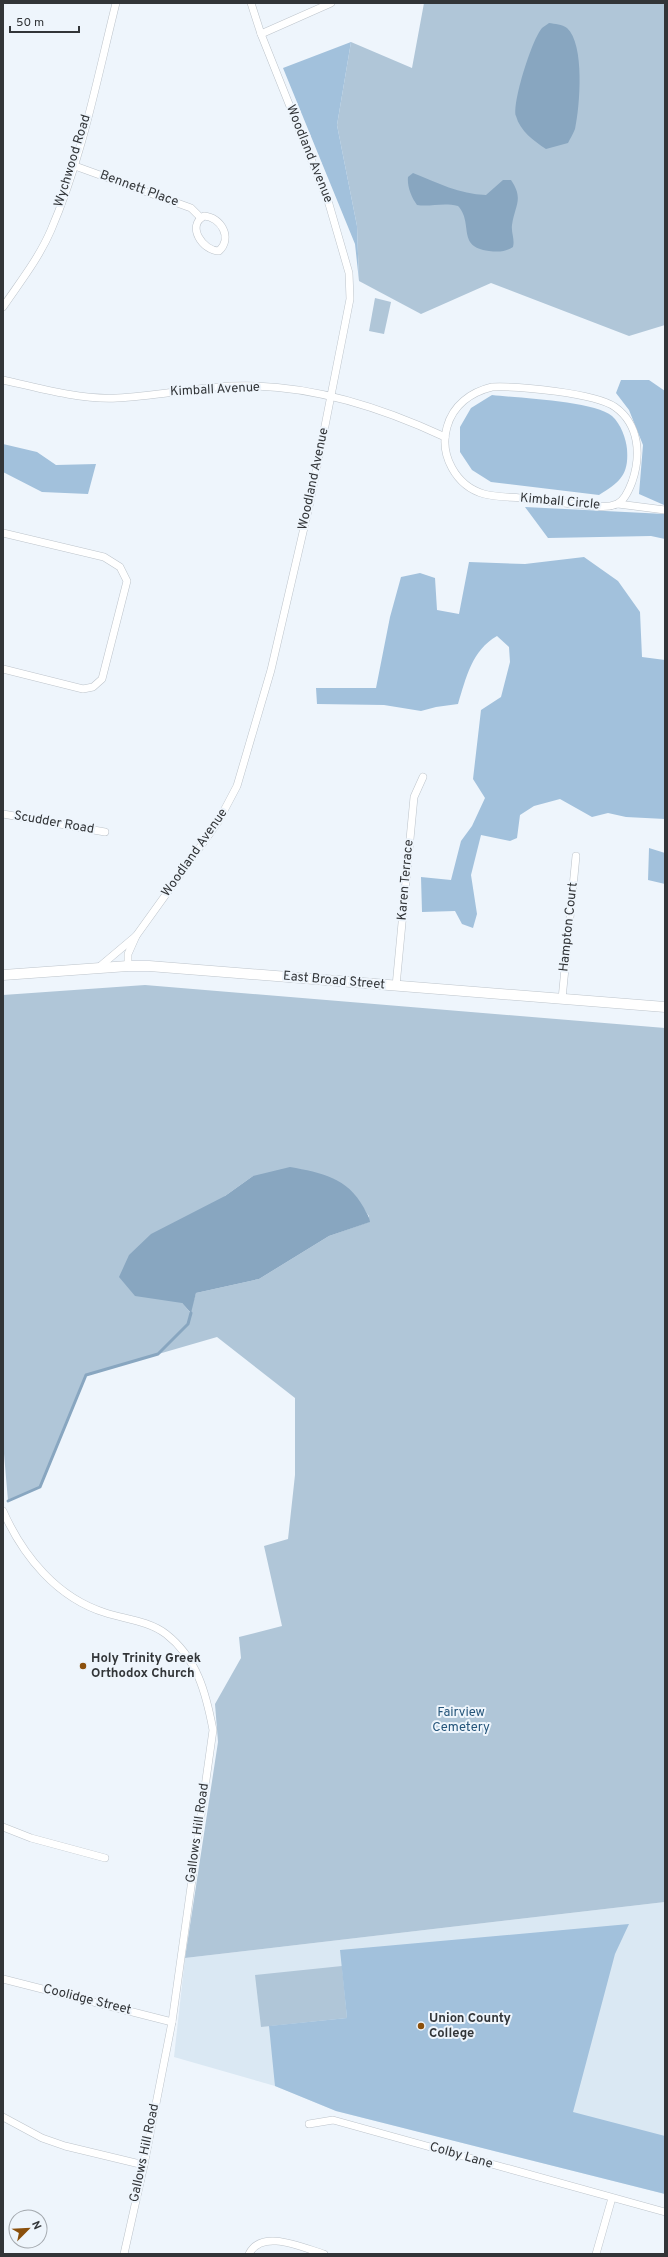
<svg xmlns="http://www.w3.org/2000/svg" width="668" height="2257" font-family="Overpass,sans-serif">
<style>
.built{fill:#dae8f3}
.green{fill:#b0c6d8;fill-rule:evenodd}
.forest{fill:#a2c1dc}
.water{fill:#88a6c0}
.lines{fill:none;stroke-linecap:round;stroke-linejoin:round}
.stream{stroke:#88a6c0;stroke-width:3}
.street-casing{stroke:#bdc4cb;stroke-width:8}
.secondary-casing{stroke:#bdc4cb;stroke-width:11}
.street{stroke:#fff;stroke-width:7}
.secondary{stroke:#fff;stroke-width:10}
.poi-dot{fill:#8b500c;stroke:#eef5fc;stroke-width:1.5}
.labels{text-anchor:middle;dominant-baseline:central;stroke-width:4;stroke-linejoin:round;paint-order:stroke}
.street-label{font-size:13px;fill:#323538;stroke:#eef5fc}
.poi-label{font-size:13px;font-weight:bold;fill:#323538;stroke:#eef5fc;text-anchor:start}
.park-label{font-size:13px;fill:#25557a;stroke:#eef5fc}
</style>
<rect width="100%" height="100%" fill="#eef5fc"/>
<path class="built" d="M665,1902V2194L336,2111L275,2086L174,2057L185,1958Z"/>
<g class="green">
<path d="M424,3H665V325L629,336L491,283L421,314L359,281L357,226L337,125L351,42L412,68Z"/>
<path d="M375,298L391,302L384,334L369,331Z"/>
<path d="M145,985L665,1028V1902L185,1958L218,1742L215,1704L241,1658L239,1637L282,1626L264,1546L288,1539L295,1475V1398L217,1337L86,1375L40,1487L8,1501L3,1442V995ZM253,1176L365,1211L369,1216V1222L329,1236L259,1279L196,1293L190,1312L182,1303L225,1196Z"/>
<path d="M342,1966L347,2018L261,2027L255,1975Z"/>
</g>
<g class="forest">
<path d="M351,42L337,125L357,226L359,281L355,244L283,68Z"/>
<path d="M621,380H649L665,391L664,505L639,494L643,445L629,410L616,393Z"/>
<path d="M492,395C518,398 595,401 612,416C621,424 626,439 627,449C629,475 620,482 599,495L491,482L472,470L460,452V427L471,408Z"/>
<path d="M3,444L37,452L56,465L96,464L88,494L42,492L3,472Z"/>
<path d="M525,507L665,514V539L651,536L548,538Z"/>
<path d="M584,557L618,581L640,612L642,657L665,660V819L626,817L608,813L592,817L560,799L534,806L520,815L517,838L510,841L481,835L471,875L477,914L473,928L462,924L455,911L422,912L421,877L451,880L461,841L472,826L485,798L473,779L481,710L501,697L510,662L509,647L497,636C472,650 466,678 458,704L436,707L421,711L384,705L317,704L316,688H376L390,617L401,577L420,573L435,578L437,610L459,614L469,562L525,564Z"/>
<path d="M649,848L665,853V884L648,880Z"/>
<path d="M629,1924L615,1954L573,2112L665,2136V2194L336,2111L275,2086L269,2026L347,2018L340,1950Z"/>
</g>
<g class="water">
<path d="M549,23C555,24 562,24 567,28C585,44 580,107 575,129C573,134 570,139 568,143L546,149C534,141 520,131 516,116C512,103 532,39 542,28C544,26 547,25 549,23Z"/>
<path d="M413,173C438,183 459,194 486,195L503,180H511C524,199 515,205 512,225C511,233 515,239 513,247C505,252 498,252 489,251C456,247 474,223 458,206C443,202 431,207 417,205C411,197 407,186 408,177Z"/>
<path d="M290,1167C322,1173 347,1177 364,1208C366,1213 369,1215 370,1222L329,1236L259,1279L196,1293L191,1313L182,1303L135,1296L119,1277L129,1255L151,1234L225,1196L253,1176Z"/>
</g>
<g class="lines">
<path class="stream" d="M8,1501L40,1487L86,1375L158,1354L188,1324L191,1313"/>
<g class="street-casing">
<g id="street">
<path d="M261,34L331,3"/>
<path d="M75,166L191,208L201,218"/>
<path d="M204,216C221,217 233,238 219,251C203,251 186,226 204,216Z"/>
<path d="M3,307C20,282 39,258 51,230C82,158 97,79 116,3"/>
<path d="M3,380C38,388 81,400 117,398C163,396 209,384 256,386C319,388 387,410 445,437"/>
<path d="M492,387C519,386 595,393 615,407C640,425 641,456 632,482C629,490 624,501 617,504C610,507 602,507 595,506C570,504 545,501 520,498C508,497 495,497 484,494C456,486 439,455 447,427C453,405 471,392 492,387Z"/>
<path d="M618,504L665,510"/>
<path d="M3,533L104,557L120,567L127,581L102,679L93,687L83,689L3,669"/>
<path d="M3,814L105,832"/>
<path d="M128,966V954L136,936L218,822L237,786L271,670L310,502L350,299L349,273L329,204L261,34L251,3"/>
<path d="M98,968L136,936"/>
<path d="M396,986L414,797L423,777"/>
<path d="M562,999L576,856"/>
<path d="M3,1511C23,1556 57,1598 106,1613C125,1619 149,1621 166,1634C197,1658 206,1693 213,1730L172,2022L144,2165L124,2254"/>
<path d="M3,1827L31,1838L105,1858"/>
<path d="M3,1979L172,2022"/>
<path d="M3,2117L42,2138L65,2146L144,2165"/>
<path d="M309,2124L333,2120L665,2212"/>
<path d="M249,2254C262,2228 303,2248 324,2254"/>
<path d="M596,2254L612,2198"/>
</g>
</g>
<g class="secondary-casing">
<path id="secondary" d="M3,975L128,966H149L665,1007"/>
</g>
<use href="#street" class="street"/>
<use href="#secondary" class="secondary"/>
</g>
<g class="poi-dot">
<circle cx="83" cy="1666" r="4"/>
<circle cx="421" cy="2026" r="4"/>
</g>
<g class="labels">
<g class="street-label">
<text transform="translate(309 154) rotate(68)">Woodland Avenue</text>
<text transform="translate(73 161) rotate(-73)">Wychwood Road</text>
<text transform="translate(139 189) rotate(20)">Bennett Place</text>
<text transform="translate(215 390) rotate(-3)">Kimball Avenue</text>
<text transform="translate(314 479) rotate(-78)">Woodland Avenue</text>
<text transform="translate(560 502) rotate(5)">Kimball Circle</text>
<text transform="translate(54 823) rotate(10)">Scudder Road</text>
<text transform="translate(195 853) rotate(-55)">Woodland Avenue</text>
<text transform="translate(406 880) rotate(-85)">Karen Terrace</text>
<text transform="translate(569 927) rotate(-84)">Hampton Court</text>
<text transform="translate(334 981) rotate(5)">East Broad Street</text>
<text transform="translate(198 1833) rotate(-82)">Gallows Hill Road</text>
<text transform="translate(87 2000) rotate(14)">Coolidge Street</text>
<text transform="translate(145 2153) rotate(-78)">Gallows Hill Road</text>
<text transform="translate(461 2156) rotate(16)">Colby Lane</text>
</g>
<g class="poi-label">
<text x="91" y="1659">Holy Trinity Greek<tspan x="91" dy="15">Orthodox Church</tspan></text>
<text x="429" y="2019">Union County<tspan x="429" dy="15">College</tspan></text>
</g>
<g class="park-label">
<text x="461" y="1713">Fairview<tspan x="461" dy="15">Cemetery</tspan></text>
</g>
</g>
<rect width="668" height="2257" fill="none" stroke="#323538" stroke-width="8"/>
<g transform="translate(28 2229) rotate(66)"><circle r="19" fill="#eef5fc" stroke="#a3a8ae"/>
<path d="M0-3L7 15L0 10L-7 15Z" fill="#8b500c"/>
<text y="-6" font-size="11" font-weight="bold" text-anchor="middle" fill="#323538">N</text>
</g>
<path d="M10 26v6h69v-6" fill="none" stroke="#323538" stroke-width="2"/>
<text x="16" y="26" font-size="12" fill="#323538" stroke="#eef5fc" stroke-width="3" paint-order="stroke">50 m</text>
</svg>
